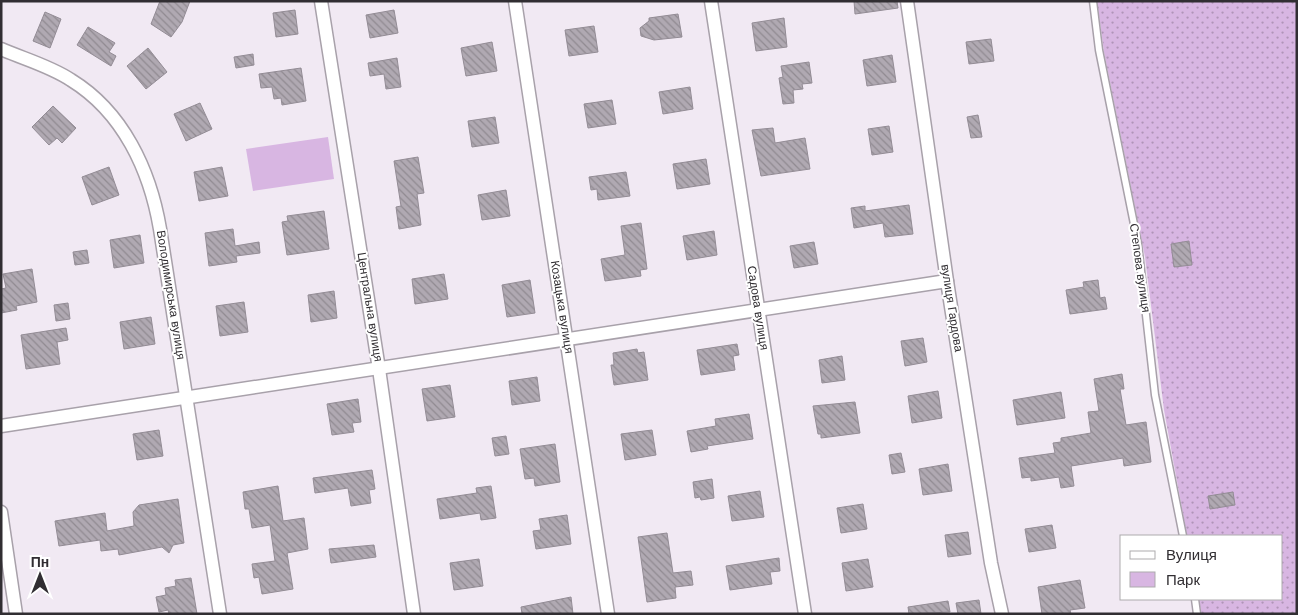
<svg xmlns="http://www.w3.org/2000/svg" width="1298" height="615" font-family="'Work Sans',sans-serif">
<style>
.grass{fill:url(#grass-dots)}
.green{fill:#d8b6e2}
.building{fill:url(#building-back-hatch);stroke:#938c95}
.lines{fill:none;stroke-linecap:round;stroke-linejoin:round}
.service-casing{stroke:#a8a1aa;stroke-width:9}
.minor-casing{stroke:#a8a1aa;stroke-width:15}
.service{stroke:#fff;stroke-width:6}
.minor{stroke:#fff;stroke-width:12}
.labels{text-anchor:middle;dominant-baseline:central;stroke-width:4;stroke-linejoin:round;paint-order:stroke}
.street-label{font-size:12px;fill:#312e32;stroke:#fff}
</style>
<defs>
<pattern id="grass-dots" width="8" height="8" patternUnits="userSpaceOnUse" patternTransform="scale(1.25)"><rect width="8" height="8" fill="#d8b6e2"/><path d="M2 2h.1M6 6h.1" fill="none" stroke="#b094b8" stroke-width="1.8" stroke-linecap="round"/></pattern>
<pattern id="building-back-hatch" width="6" height="6" patternUnits="userSpaceOnUse" patternTransform="scale(1.25)"><rect width="6" height="6" fill="#b0a9b2"/><path d="M-1 5l2 2M0 0l6 6M5-1l2 2" fill="none" stroke="#908a91"/></pattern>
</defs>
<rect width="100%" height="100%" fill="#f1e9f3"/>
<path class="grass" d="M1097,1H1297V614H1201L1199,599H1282V536H1187L1164,410L1145,257L1104,52Z"/>
<path class="green" d="M328,137L334,179L253,191L246,149Z"/>
<g class="building">
<path d="M160,1H190L182,22L171,37L151,24Z"/>
<path d="M854,1H897L898,8L855,14Z"/>
<path d="M295,10L298,34L276,37L273,13Z"/>
<path d="M394,10L398,33L370,38L366,15Z"/>
<path d="M45,12L61,19L50,48L33,41Z"/>
<path d="M678,14L682,37L654,40L641,36L640,28L649,21V18Z"/>
<path d="M784,18L787,47L756,51L752,23Z"/>
<path d="M594,26L598,52L569,56L565,30Z"/>
<path d="M88,27L115,43L109,52L116,56L111,66L77,45Z"/>
<path d="M991,39L994,61L969,64L966,42Z"/>
<path d="M492,42L497,71L466,76L461,48Z"/>
<path d="M148,48L167,72L146,89L127,66Z"/>
<path d="M253,54L254,65L236,68L234,57Z"/>
<path d="M892,55L896,82L867,86L863,60Z"/>
<path d="M397,58L401,87L386,89L384,74L370,76L368,63Z"/>
<path d="M809,62L812,83L802,84L803,89L793,90L794,103L783,104L779,78L783,77L781,66Z"/>
<path d="M301,68L306,101L282,105L281,98L274,99L272,87L261,88L259,74Z"/>
<path d="M690,87L693,109L663,114L659,92Z"/>
<path d="M612,100L616,124L588,128L584,104Z"/>
<path d="M200,103L212,129L186,141L174,114Z"/>
<path d="M53,106L76,128L62,143L57,138L49,145L32,127Z"/>
<path d="M978,115L982,137L971,138L967,117Z"/>
<path d="M495,117L499,143L472,147L468,121Z"/>
<path d="M889,126L893,152L872,155L868,129Z"/>
<path d="M773,128L775,143L805,138L810,169L761,176L752,130Z"/>
<path d="M418,157L424,193L417,194L421,225L399,229L396,207L401,206L394,161Z"/>
<path d="M706,159L710,184L677,189L673,164Z"/>
<path d="M109,167L119,195L92,205L82,177Z"/>
<path d="M222,167L228,196L199,201L194,172Z"/>
<path d="M626,172L630,196L598,200L597,189L591,190L589,177Z"/>
<path d="M506,190L510,216L482,220L478,195Z"/>
<path d="M909,205L913,234L885,237L883,223L854,228L851,208L865,206V211Z"/>
<path d="M324,211L329,249L287,255L282,222L288,221L287,216Z"/>
<path d="M641,223L647,269L640,270L641,276L605,281L601,259L625,255L621,226Z"/>
<path d="M233,229L235,246L259,242L260,253L236,256L237,262L209,266L205,233Z"/>
<path d="M714,231L717,255L687,260L683,236Z"/>
<path d="M140,235L144,263L114,268L110,240Z"/>
<path d="M1189,241L1192,265L1174,267L1171,244Z"/>
<path d="M814,242L818,264L794,268L790,246Z"/>
<path d="M87,250L89,263L75,265L73,252Z"/>
<path d="M32,269L37,302L16,306L17,310L1,313V289L6,288L3,274Z"/>
<path d="M444,274L448,299L415,304L412,279Z"/>
<path d="M530,280L535,313L507,317L502,285Z"/>
<path d="M1098,280L1100,298L1105,297L1107,309L1070,314L1066,290L1084,287L1083,282Z"/>
<path d="M334,291L337,318L311,322L308,295Z"/>
<path d="M244,302L248,332L220,336L216,306Z"/>
<path d="M68,303L70,319L56,321L54,305Z"/>
<path d="M151,317L155,344L124,349L120,322Z"/>
<path d="M66,328L68,340L57,342L60,364L26,369L21,335Z"/>
<path d="M923,338L927,362L905,366L901,341Z"/>
<path d="M737,344L739,355L733,356L735,370L701,375L697,350Z"/>
<path d="M637,349L638,353L644,352L648,380L614,385L611,365H614L613,353Z"/>
<path d="M842,356L845,380L822,383L819,360Z"/>
<path d="M1122,374L1124,389H1120L1126,425L1146,422L1151,462L1124,466L1123,458L1071,466L1074,486L1061,488L1059,477L1031,481V477L1022,478L1019,458L1055,453L1053,443L1061,442V438L1091,433L1088,412L1099,411L1094,379Z"/>
<path d="M537,377L540,401L512,405L509,381Z"/>
<path d="M450,385L455,417L427,421L422,389Z"/>
<path d="M938,391L942,418L912,423L908,396Z"/>
<path d="M1061,392L1065,418L1017,425L1013,400Z"/>
<path d="M358,399L361,422L352,423L354,432L332,435L327,404Z"/>
<path d="M855,402L860,433L821,438V434H818L813,406Z"/>
<path d="M749,414L753,439L707,446L708,449L691,452L687,431L716,426L715,419Z"/>
<path d="M159,430L163,456L137,460L133,434Z"/>
<path d="M652,430L656,455L625,460L621,434Z"/>
<path d="M506,436L509,454L495,456L492,438Z"/>
<path d="M555,444L560,482L535,486L534,478L525,479L520,449Z"/>
<path d="M901,453L905,472L892,474L889,455Z"/>
<path d="M948,464L952,491L923,495L919,469Z"/>
<path d="M372,470L375,489L369,490L371,503L351,506L348,488L315,493L313,478Z"/>
<path d="M712,479L714,498L701,500L700,497L695,498L693,482Z"/>
<path d="M278,486L283,521L304,518L308,549L287,553L293,589L262,594L259,577L254,578L252,564L275,561L270,525L252,528L249,509H245L243,492Z"/>
<path d="M491,486L496,518L481,520L480,513L440,519L437,499L477,493L476,488Z"/>
<path d="M760,491L764,517L732,521L728,496Z"/>
<path d="M1233,492L1235,505L1210,509L1208,496Z"/>
<path d="M178,499L184,543L173,545L169,553L162,547L119,555L118,549L101,551L100,540L59,546L55,521L105,513L107,531L134,526L133,512L139,505Z"/>
<path d="M863,504L867,529L841,533L837,508Z"/>
<path d="M567,515L571,544L536,549L533,531L541,530L539,519Z"/>
<path d="M1052,525L1056,548L1029,552L1025,529Z"/>
<path d="M968,532L971,554L948,557L945,535Z"/>
<path d="M667,533L673,573L691,571L693,585L675,587L676,598L647,602L638,537Z"/>
<path d="M374,545L376,557L331,563L329,549Z"/>
<path d="M779,558L780,571L770,572L772,584L730,590L726,566Z"/>
<path d="M479,559L483,586L454,590L450,563Z"/>
<path d="M868,559L873,587L846,591L842,563Z"/>
<path d="M191,578L197,614H169L168,610L159,612L156,597L166,595L165,588L176,586L175,580Z"/>
<path d="M1080,580L1085,608L1070,610L1071,614H1042L1038,587Z"/>
<path d="M571,597L573,614H522L521,607Z"/>
<path d="M979,600L981,614H958L956,603Z"/>
<path d="M948,601L950,612L909,614L908,607Z"/>
</g>
<g class="lines">
<g class="service-casing">
<g id="service">
<path d="M1093,1L1099,50L1138,244L1155,395L1183,536"/>
<path d="M1195,599L1197,614"/>
</g>
</g>
<g class="minor-casing">
<g id="minor">
<path d="M321,1L379,369L414,614"/>
<path d="M515,1L608,614"/>
<path d="M711,1L805,614"/>
<path d="M907,1L947,281L991,563L1002,614"/>
<path d="M1,49C24,59 50,66 71,80C123,112 150,170 160,229L220,614"/>
<path d="M1,426L947,281"/>
<path d="M1,512L16,614"/>
</g>
</g>
<use href="#service" class="service"/>
<use href="#minor" class="minor"/>
</g>
<g class="labels">
<g class="street-label">
<text transform="translate(1140 268) rotate(82)">Степова вулиця</text>
<text transform="translate(171 295) rotate(81)">Володимирська вулиця</text>
<text transform="translate(370 307) rotate(81)">Центральна вулиця</text>
<text transform="translate(562 307) rotate(81)">Козацька вулиця</text>
<text transform="translate(758 308) rotate(81)">Садова вулиця</text>
<text transform="translate(952 308) rotate(81)">вулиця Гардова</text>
</g>
</g>
<rect width="1298" height="615" fill="none" stroke="#312e32" stroke-width="5"/>
<rect x="1120" y="535" width="162" height="65" fill="#ffffff" stroke="#adabad"/>
<rect x="1130" y="551" width="25" height="8" fill="#ffffff" stroke="#adabad"/>
<text x="1166" y="560" font-size="15" fill="#312e32">Вулиця</text>
<rect x="1130" y="572" width="25" height="15" fill="#d8b6e2" stroke="#adabad"/>
<text x="1166" y="585" font-size="15" fill="#312e32">Парк</text>
<g transform="translate(40 575)" stroke="#ffffff" stroke-width="4" paint-order="stroke">
<path d="M0-4L9 19L0 12L-9 19Z" fill="#312e32"/>
<text y="-8" font-size="14" font-weight="bold" text-anchor="middle" fill="#312e32">Пн</text>
</g>
</svg>
